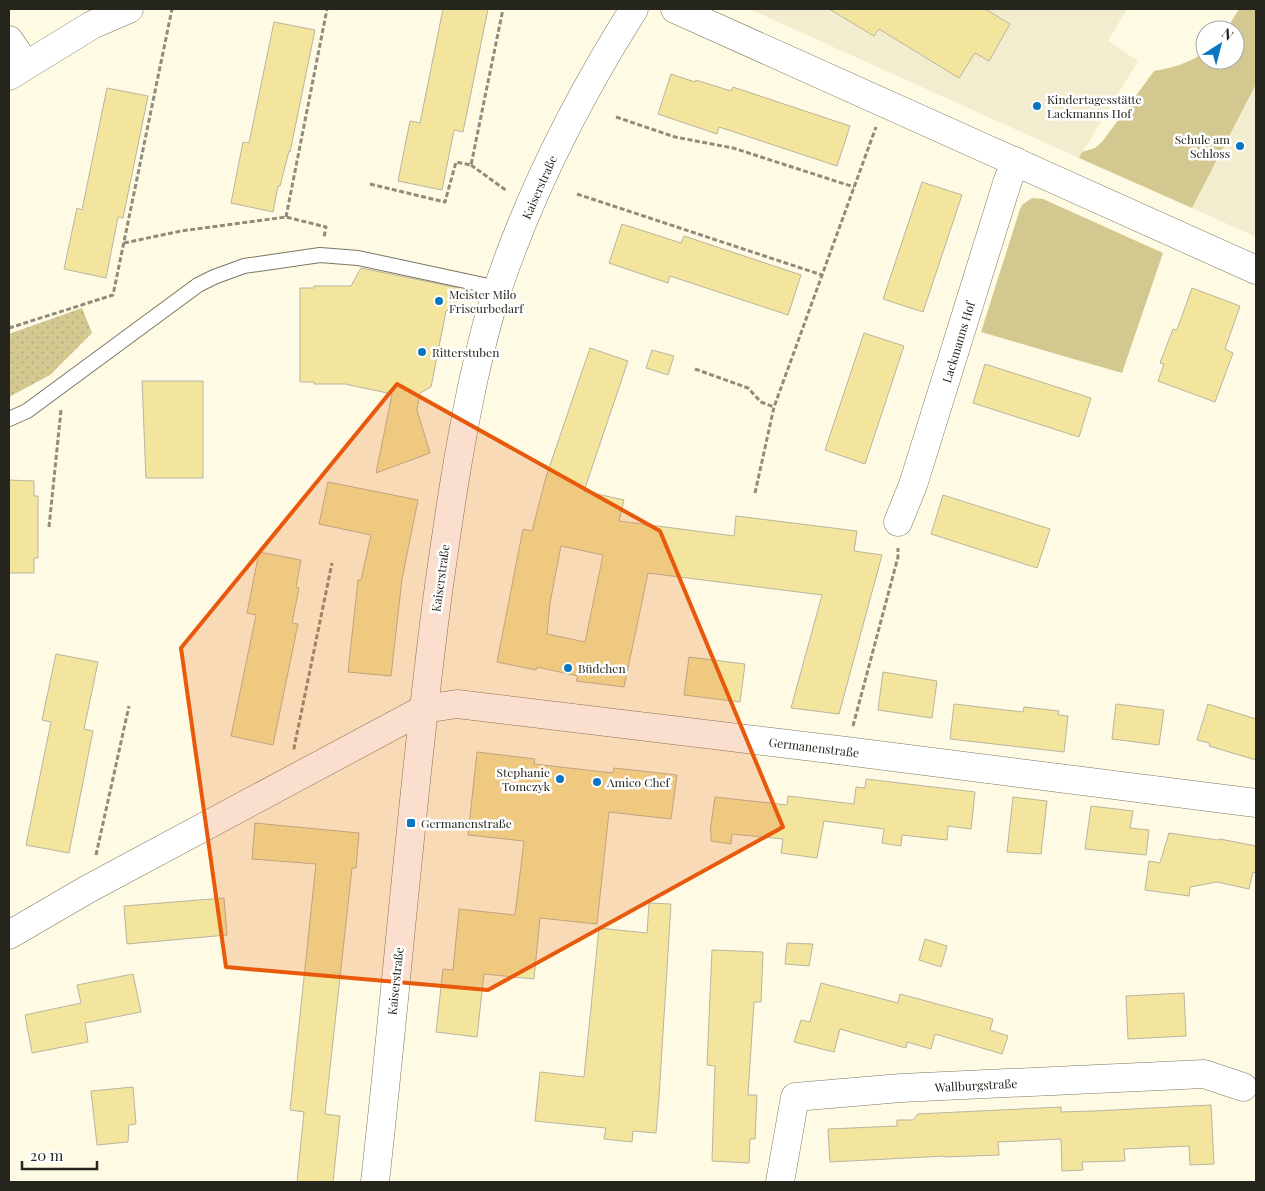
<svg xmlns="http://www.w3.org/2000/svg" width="1265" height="1191" font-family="'Playfair Display',serif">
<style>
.built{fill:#f3edcf}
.grass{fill:#d3c890}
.park{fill:url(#park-dots)}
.building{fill:#f3e59e;stroke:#b9b59f;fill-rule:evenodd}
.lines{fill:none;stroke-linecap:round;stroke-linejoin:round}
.lane-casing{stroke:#7b7763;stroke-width:16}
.street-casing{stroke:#7b7763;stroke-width:29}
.path{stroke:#8f8c7d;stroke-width:3;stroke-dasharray:5 2.5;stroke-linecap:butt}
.lane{stroke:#fff;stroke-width:14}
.street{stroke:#fff;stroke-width:28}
.marked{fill:#e8590c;fill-opacity:0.2;stroke:#e8590c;stroke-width:4;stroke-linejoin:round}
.poi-dot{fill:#0a75c0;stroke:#fff;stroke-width:2}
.labels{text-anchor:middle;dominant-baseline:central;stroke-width:5;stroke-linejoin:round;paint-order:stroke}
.poi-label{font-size:12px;fill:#26251d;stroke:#fff;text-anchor:start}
.street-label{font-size:12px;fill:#26251d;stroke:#fff}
</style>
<defs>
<pattern id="park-dots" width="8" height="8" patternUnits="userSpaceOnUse" patternTransform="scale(1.25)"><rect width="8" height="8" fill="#d3c890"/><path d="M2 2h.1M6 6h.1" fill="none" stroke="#b5ac7c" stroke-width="1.8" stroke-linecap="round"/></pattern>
</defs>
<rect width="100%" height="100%" fill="#fefae3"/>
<g class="built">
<path d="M749,9H1127L1108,41L1138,61L1079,158Z"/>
<path d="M1256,84V237L1192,208Z"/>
</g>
<g class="grass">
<path d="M1239,9H1256V84L1192,208L1079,158L1082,152L1095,148L1102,142L1154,71C1173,68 1189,63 1205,52V60H1235V30H1226Z"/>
<path d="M1032,198L1043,199L1163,253L1122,373L981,332L1020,209L1023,204Z"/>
</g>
<path class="park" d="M82,308L92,333L50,375L9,397V334Z"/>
<g class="building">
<path d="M443,9H488L463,132L454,130L442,190L398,181L410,121L420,123Z"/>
<path d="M829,9H985L1010,24L989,61L975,53L959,78L879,29L874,36Z"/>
<path d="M274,22L315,30L290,152L289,151L280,186H278L273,212L231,203L243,142L249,143Z"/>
<path d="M671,74L695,82L696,80L731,91L733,87L850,126L837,166L719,127L717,134L658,114Z"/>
<path d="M107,88L148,96L123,218L118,217L106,278L64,269L77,208L82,210Z"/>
<path d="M922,182L962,195L923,312L883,299Z"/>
<path d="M622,224L681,243L684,236L801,275L788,315L670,276L668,283L609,263Z"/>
<path d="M361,268L459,288L455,307L446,311L431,387L420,393L417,410L430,453L376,473L392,394L345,384H314V382H300V288H314V286H351Z"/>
<path d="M1192,288L1240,306L1225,349L1233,353L1215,402L1158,381L1164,364L1160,363L1173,329L1177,330Z"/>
<path d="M864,333L904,346L865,464L825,450Z"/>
<path d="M590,348L628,361L584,491L624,500L619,521L734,536L736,516L857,531L854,551L882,555L839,714L791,708L822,595L648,573L624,687L576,681L578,676L537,667L536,670L497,662L523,529L532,531L546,477ZM561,546L603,555L585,642L547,634L550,603Z"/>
<path d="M652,350L674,356L668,375L646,368Z"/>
<path d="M985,364L1091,398L1079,437L973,403Z"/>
<path d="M142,381H203V478H146Z"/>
<path d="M9,480L34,481V496H38V558H34V573H9Z"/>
<path d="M328,482L418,500L402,579L391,676L348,672L358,580H361L371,535L319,524Z"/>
<path d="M943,495L1050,529L1037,568L931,534Z"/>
<path d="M259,552L301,560L296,587L299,588L292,623L298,624L273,745L231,736L256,615L247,613Z"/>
<path d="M56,654L98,662L84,729L93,731L69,853L26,845L51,722L42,720Z"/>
<path d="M689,657L745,664L740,702L684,695Z"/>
<path d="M883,672L937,681L932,718L878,710Z"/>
<path d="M954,704L1023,712L1024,707L1059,711L1058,715L1068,716L1064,752L950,739Z"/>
<path d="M1116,704L1164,710L1159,745L1112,739Z"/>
<path d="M1208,704L1256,719V760L1209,746L1210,743L1197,740Z"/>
<path d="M477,752L535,759L534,764L613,773L614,768L677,775L671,819L609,812L597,924L540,918L534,979L484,974L477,1037L436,1032L443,969L453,970L459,909L515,915L524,841L468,835Z"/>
<path d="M866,779L975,792L971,829L948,826L947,840L902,835L901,846L882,843L884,829L824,821L817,858L781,853L783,839L732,834L731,844L711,841V831H710L715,797L787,805L788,796L854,804L856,787L865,788Z"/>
<path d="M1013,797L1047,801L1041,854L1007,852Z"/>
<path d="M1091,806L1133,811L1130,828L1149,830L1146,855L1085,849Z"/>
<path d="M255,823L359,833L356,868H352L325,1114L340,1116L333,1182H297L304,1112L290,1110L316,864L252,859Z"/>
<path d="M1169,833L1218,840L1220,839L1256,846V873L1253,872L1249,889L1217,882L1190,887L1189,896L1145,890L1149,861L1160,863Z"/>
<path d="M224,898L227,935L127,944L124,906Z"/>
<path d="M649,903L671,904L659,1097L656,1133L633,1131L632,1142L604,1139L606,1128L535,1121L540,1072L584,1077L599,928L647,933Z"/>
<path d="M925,939L947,946L941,967L919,960Z"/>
<path d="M787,943L813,944L809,966L785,964Z"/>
<path d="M712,950L763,952L761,1002H754L748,1095H757L755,1139H750L749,1163L712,1161L715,1066L707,1065Z"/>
<path d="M133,974L141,1012L85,1023L88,1042L32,1053L25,1015L81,1003L77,985Z"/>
<path d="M821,983L898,1003L900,994L993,1019L990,1030L1008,1036L1002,1054L935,1034L931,1049L907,1042L906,1048L840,1029L834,1052L794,1042L801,1020L810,1022Z"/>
<path d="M1184,993L1186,1036L1128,1039L1126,996Z"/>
<path d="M133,1087L136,1124L129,1125L128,1142L97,1145L91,1091Z"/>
<path d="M1211,1105L1214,1164L1190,1165L1189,1146L1124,1149L1125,1161L1082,1162L1083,1170L1062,1171L1061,1139L998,1142L999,1155L945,1157V1156L830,1162L828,1129L897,1126V1120H913L918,1114L1061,1107V1112L1093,1111Z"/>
</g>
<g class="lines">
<g class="lane-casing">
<path id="lane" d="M9,419L27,411L198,285L214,277L244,266L320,255L358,258L498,288"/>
</g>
<g class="street-casing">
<g id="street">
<path d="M675,9L1256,270"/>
<path d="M9,40L26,65"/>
<path d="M9,76L92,25L129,9"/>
<path d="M898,522L913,485L1007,183L1015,161"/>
<path d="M9,935L88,889L424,709L457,704L846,751L1256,803"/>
<path d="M375,1182C397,986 412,789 438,593C448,522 458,452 473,382C480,351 487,319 498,288C531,190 579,96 634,9"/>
<path d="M780,1182L795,1097L901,1088L1204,1074L1243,1087"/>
</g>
</g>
<g class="path">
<path d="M616,117L675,137L733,148L854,187"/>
<path d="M471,165L507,191"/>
<path d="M370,184L445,202L456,162L471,165L503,9"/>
<path d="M577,194L822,275"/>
<path d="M286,217L327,9"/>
<path d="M124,243L181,231L286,217L326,227L324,237"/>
<path d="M9,328L113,295L172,9"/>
<path d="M695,369L748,388L761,402L774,407"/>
<path d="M755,493L774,407L876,127"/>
<path d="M49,527L61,410"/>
<path d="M853,726L898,557V548"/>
<path d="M295,749L294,748L332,563"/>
<path d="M96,855L129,706"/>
</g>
<use href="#lane" class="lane"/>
<use href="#street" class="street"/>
</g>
<path class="marked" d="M397,384L660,531L783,827L488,990L226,967L181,648Z"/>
<g class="poi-dot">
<circle cx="1037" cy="106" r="5"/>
<circle cx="1240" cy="146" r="5"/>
<circle cx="439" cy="301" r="5"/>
<circle cx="422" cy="352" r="5"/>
<circle cx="568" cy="668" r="5"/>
<circle cx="560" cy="779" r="5"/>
<circle cx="597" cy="782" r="5"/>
<rect x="406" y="818" width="10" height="10" rx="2.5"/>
</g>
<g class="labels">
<g class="poi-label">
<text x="1047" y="99">Kindertagesstätte<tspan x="1047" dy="14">Lackmanns Hof</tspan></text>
<text x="1230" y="139" text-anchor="end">Schule am<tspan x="1230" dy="14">Schloss</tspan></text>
<text x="449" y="294">Meister Milo<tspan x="449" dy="14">Friseurbedarf</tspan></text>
<text x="432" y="352">Ritterstuben</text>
<text x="578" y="668">Büdchen</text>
<text x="550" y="772" text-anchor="end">Stephanie<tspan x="550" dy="14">Tomczyk</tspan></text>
<text x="607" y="782">Amico Chef</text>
<text x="421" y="823">Germanenstraße</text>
</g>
<g class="street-label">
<text transform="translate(539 187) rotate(-66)">Kaiserstraße</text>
<text transform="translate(958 342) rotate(-73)">Lackmanns Hof</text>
<text transform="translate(440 578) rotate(-82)">Kaiserstraße</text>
<text transform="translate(814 747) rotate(7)">Germanenstraße</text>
<text transform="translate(395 981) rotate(-84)">Kaiserstraße</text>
<text transform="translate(976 1085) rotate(-3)">Wallburgstraße</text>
</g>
</g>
<rect width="1265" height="1191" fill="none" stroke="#26251d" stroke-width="20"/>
<g transform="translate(1220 45) rotate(36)"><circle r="24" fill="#ffffff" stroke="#a8a8a5"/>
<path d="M0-4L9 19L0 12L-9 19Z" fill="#0a75c0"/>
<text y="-8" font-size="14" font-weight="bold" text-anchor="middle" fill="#26251d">N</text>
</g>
<path d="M22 1161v8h75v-8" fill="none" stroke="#26251d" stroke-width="2.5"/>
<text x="30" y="1161" font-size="15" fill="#26251d" stroke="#ffffff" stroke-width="4" paint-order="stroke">20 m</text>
</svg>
